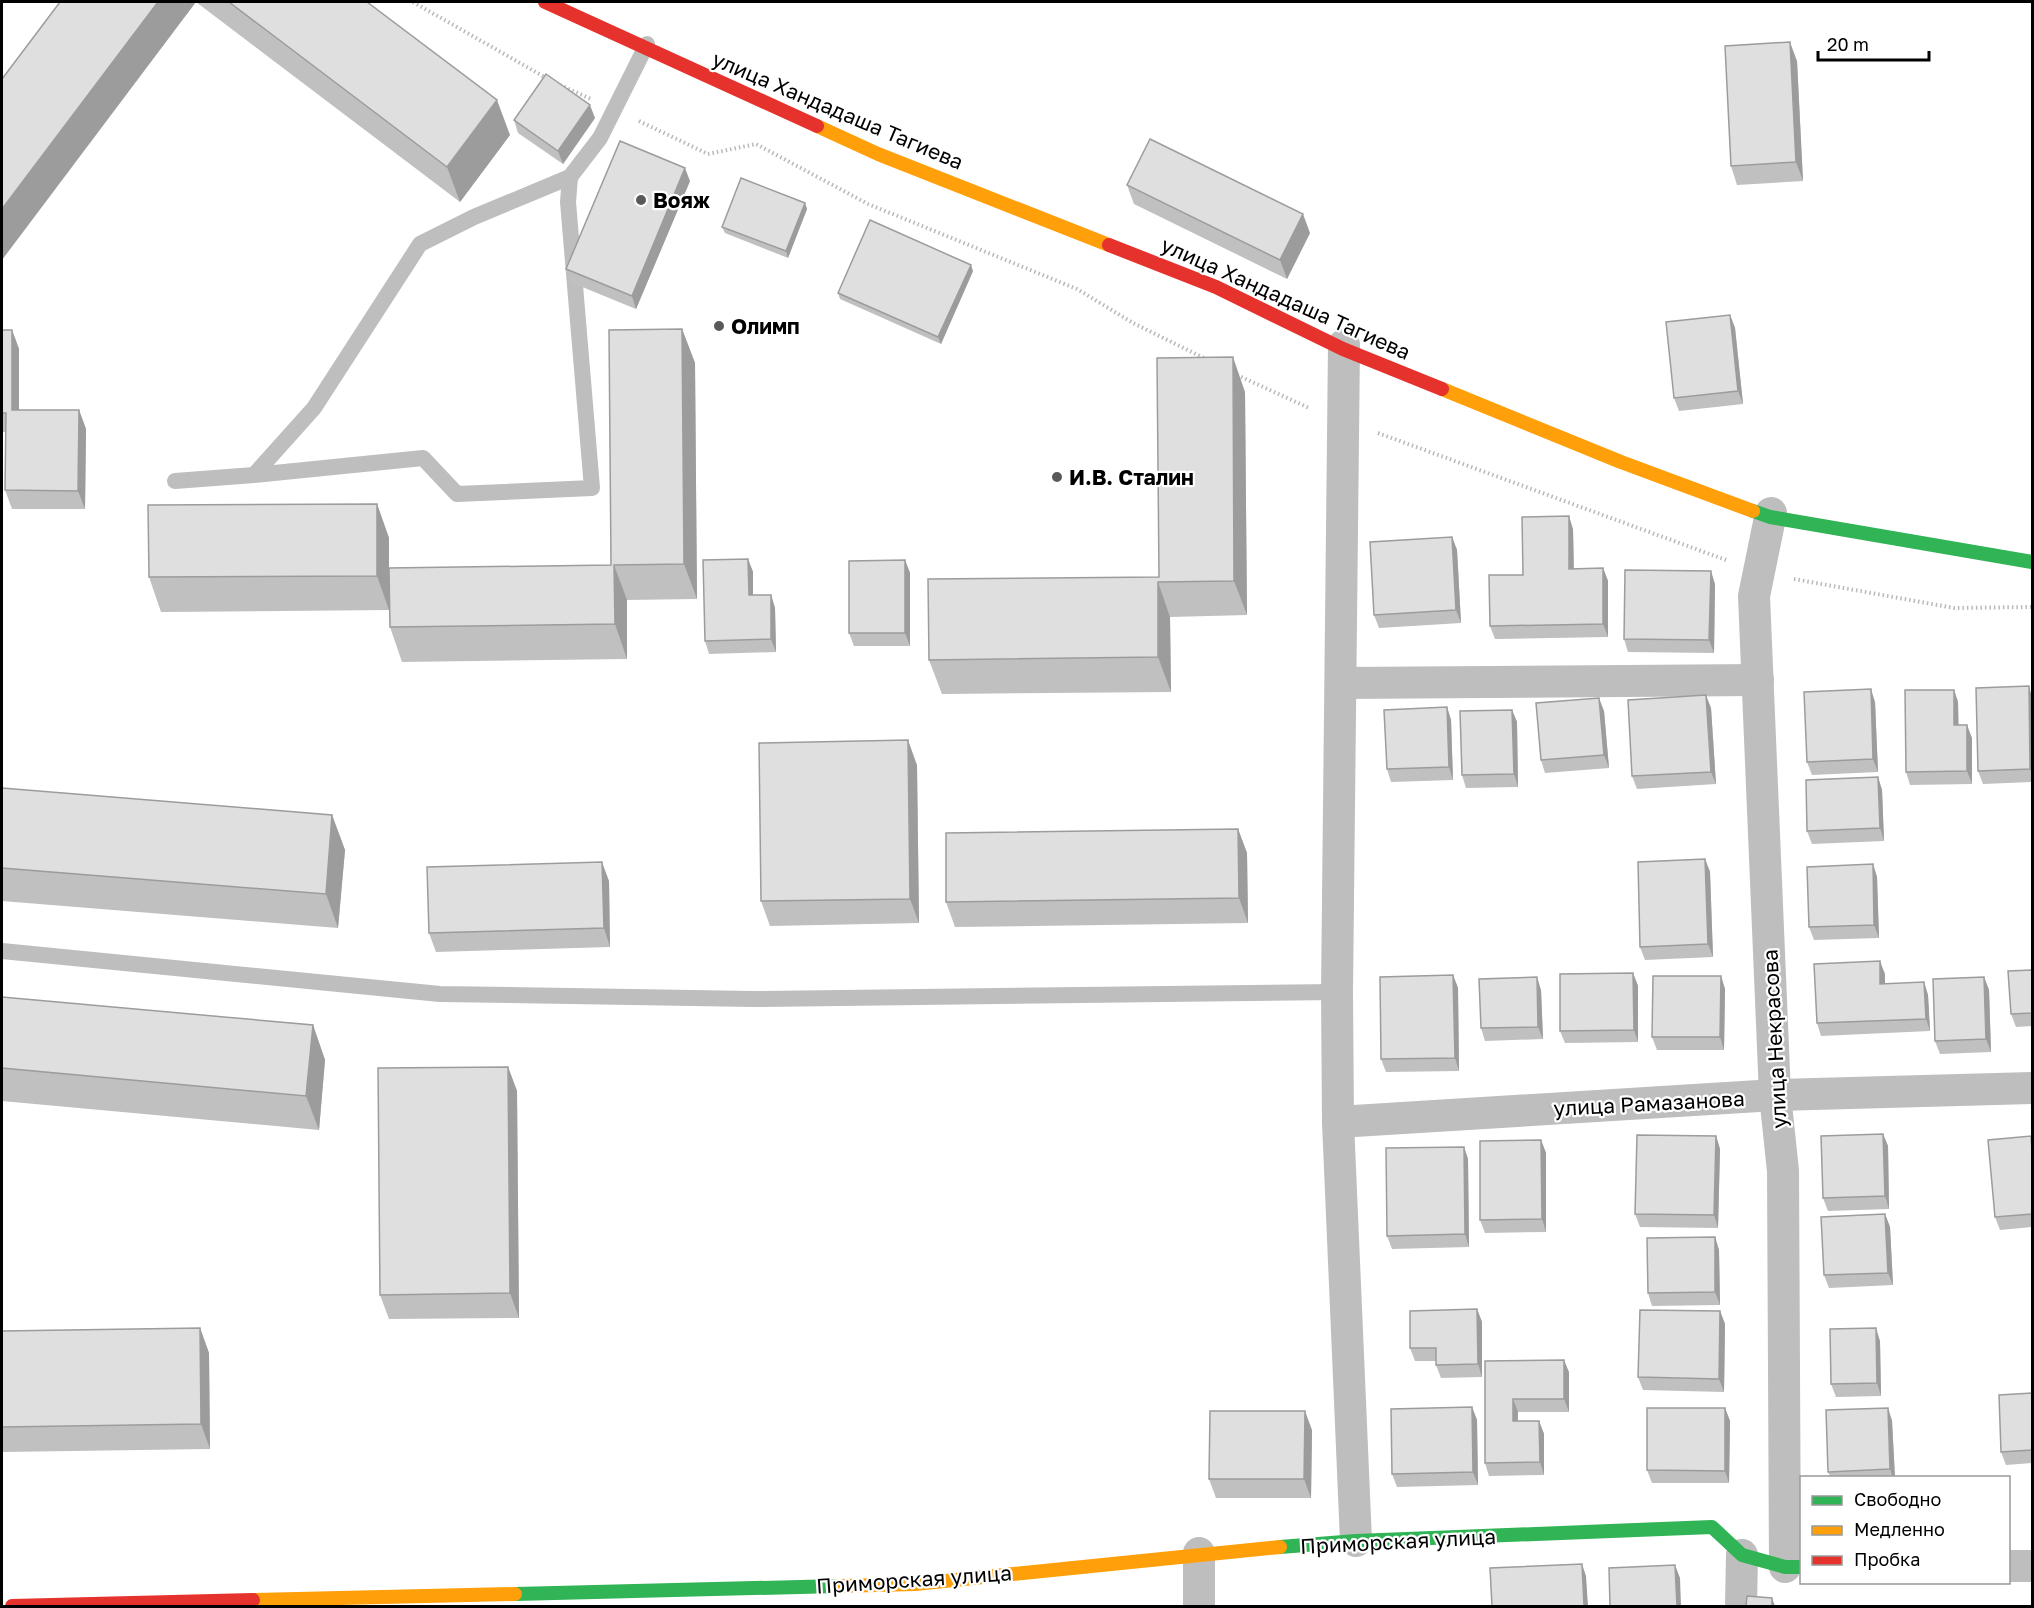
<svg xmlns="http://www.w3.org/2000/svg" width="2034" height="1608" font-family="'Golos Text',sans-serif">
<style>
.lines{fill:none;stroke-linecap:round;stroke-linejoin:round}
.path{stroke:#b9b9b9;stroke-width:4;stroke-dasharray:1.5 3;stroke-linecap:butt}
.lane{stroke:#bebebe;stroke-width:16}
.street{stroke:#bebebe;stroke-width:32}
.fast{stroke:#30b455;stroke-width:14}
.slow{stroke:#ff9f0a;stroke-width:14}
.jam{stroke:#e5322d;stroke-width:14}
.wall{fill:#c0c0c0}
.shaded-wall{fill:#9c9c9c}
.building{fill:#dfdfdf;stroke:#9c9c9c;stroke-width:1.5}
.poi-dot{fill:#595959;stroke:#fff;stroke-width:2}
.labels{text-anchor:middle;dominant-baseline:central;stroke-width:4.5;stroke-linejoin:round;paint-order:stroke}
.street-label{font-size:21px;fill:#000;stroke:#fff}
.poi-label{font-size:21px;font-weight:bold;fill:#000;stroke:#fff;text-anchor:start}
</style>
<rect width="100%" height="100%" fill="#fff"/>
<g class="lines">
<g class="path">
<path d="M413,2L548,79"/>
<path d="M560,85L591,99"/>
<path d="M639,121L708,154L756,144L868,204L1077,289L1133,323L1206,359"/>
<path d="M1237,375L1309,408"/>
<path d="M1378,433L1726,560"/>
<path d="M1794,579L1954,608L2032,607"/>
</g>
<g class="lane">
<path d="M254,475L423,458L457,494L592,488L568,202L570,177"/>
<path d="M175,481L254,475L314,408L420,244L474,217L570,177L600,138L647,44"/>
<path d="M2,951L440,994L754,999L1337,992"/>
</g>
<g class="street">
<path d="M1344,345L1337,992L1338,1122L1356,1541"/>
<path d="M1771,513L1754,596L1775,1095L1783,1171L1785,1567"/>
<path d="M1341,683L1758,680"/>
<path d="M1338,1122L1775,1095L2032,1088"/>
<path d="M1199,1553V1606"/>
<path d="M2008,1566H2032"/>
<path d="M1741,1606L1742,1555"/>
</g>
<g class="fast">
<path d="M1753,511L1770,517L2032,562"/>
<path d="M1280,1547L1356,1541L1712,1527L1742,1555L1785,1567H1802"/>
<path d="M515,1594L838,1586"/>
</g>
<g class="slow">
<path d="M817,126L878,154L1109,245"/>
<path d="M1442,389L1621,462L1753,511"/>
<path d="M838,1586L915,1584L1280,1547"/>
<path d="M253,1600L515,1594"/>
</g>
<g class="jam">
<path d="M545,2L817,126"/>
<path d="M1109,245L1216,287L1343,349L1442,389"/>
<path d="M12,1606L253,1600"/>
</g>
</g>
<g class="wall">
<path d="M60,2H367L510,135L460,202L196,2Z"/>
<path d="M1797,61L1803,181L1737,185L1731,166Z"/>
<path d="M595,118L563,164L518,133L514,120Z"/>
<path d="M690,181L636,309L570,282L566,269Z"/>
<path d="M1127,185L1310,233L1287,279L1134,204Z"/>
<path d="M805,203L807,209L788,258L725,233L722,227Z"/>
<path d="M973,271L941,344L840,299L838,293Z"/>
<path d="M1730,315L1735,328L1743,404L1679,411L1674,398Z"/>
<path d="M682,329L695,363L697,599L627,600V659L402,662L390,627L389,610L161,612L149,577L377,504L389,538V568L611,565Z"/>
<path d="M2,330H12L19,349V410H79L86,429L85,509H12L5,490L6,432H2Z"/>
<path d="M1245,392L1247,615L1170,617L1171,692L942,694L929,660L1159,577Z"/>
<path d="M1573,529L1574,569L1603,568L1608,581V637L1495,639L1490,626L1523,575Z"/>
<path d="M1452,537L1457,550L1461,623L1379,628L1374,615Z"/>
<path d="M748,559L753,572V595H771L775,608L776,652L709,654L705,641Z"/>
<path d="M905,560L910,573V646H854L849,633Z"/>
<path d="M1715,584L1714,653L1628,652L1624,639Z"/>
<path d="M1954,690L1958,702V725L1972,738V784L1910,785L1906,772Z"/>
<path d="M2032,697V782L1983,784L1978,771Z"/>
<path d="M1875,702L1878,772L1812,775L1807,762Z"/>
<path d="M1447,707L1451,720L1453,780L1391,782L1387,769Z"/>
<path d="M1711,708L1716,784L1637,789L1632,776Z"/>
<path d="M1512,710L1517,722L1518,787L1466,788L1462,775Z"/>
<path d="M1604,711L1609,768L1545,773L1541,760Z"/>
<path d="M917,765L919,923L770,926L761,901Z"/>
<path d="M1878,777L1882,790L1884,841L1812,844L1807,831Z"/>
<path d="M2,788L332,815L345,850L338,928L2,901Z"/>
<path d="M1238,829L1247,853L1248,923L955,927L946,902Z"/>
<path d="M1705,859L1710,872L1713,957L1645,960L1640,947Z"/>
<path d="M1873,864L1877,877L1879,938L1814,940L1809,927Z"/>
<path d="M609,881L610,947L436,952L429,933Z"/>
<path d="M2032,970V1026L2016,1027L2011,1014Z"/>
<path d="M1633,973L1638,986V1042L1565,1043L1560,1031Z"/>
<path d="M1885,974V984L1924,982L1928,995L1930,1031L1821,1036L1817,1023Z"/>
<path d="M1453,975L1458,988L1459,1071L1386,1072L1381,1059Z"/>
<path d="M1721,976L1725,989L1724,1050H1657L1652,1037Z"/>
<path d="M1984,977L1989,990L1991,1052L1940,1054L1935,1041Z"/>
<path d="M1541,990L1543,1039L1485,1041L1481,1028Z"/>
<path d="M2,997L313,1025L325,1060L319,1130L2,1101Z"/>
<path d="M508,1067L517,1091L519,1318L389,1319L380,1295Z"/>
<path d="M1883,1134L1888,1146L1889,1209L1828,1211L1823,1198Z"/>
<path d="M1716,1136L1720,1149L1718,1228L1640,1227L1635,1214Z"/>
<path d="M2031,1136L2032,1140V1227L2000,1230L1995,1217Z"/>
<path d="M1541,1140L1546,1153V1232L1485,1233L1480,1220Z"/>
<path d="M1464,1147L1468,1159L1469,1247L1392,1249L1387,1236Z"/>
<path d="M1885,1214L1890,1227L1893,1285L1829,1288L1824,1275Z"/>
<path d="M1715,1237L1719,1250L1720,1305L1652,1306L1648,1293Z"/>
<path d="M1477,1309L1482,1322V1377L1441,1378L1436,1365V1361H1415L1410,1348Z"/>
<path d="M1720,1311L1725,1324L1724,1392L1643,1390L1638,1377Z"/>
<path d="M200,1328L209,1353L210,1449L2,1452V1331Z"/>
<path d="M1880,1341L1881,1396L1836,1397L1831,1384Z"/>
<path d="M1485,1361L1569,1372V1412H1518V1421H1539L1544,1434V1475L1489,1476L1485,1463Z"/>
<path d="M2032,1393V1463L2006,1465L2001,1452Z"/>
<path d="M1472,1407L1477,1420L1478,1485L1397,1487L1392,1474Z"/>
<path d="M1725,1408L1730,1421L1729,1483H1652L1647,1470Z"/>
<path d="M1888,1408L1892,1421L1895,1478H1831L1828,1472Z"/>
<path d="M1312,1430L1311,1498H1216L1209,1479Z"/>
</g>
<g class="shaded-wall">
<path d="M158,2H196L2,260V209Z"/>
<path d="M1790,42L1797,61L1803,181L1796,162Z"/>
<path d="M497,100L510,135L460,202L447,167Z"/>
<path d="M590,105L595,118L563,164L558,151Z"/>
<path d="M685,168L690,181L636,309L632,296Z"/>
<path d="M805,203L807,209L788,258L786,251Z"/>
<path d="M1303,214L1310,233L1287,279L1280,260Z"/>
<path d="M971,265L973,271L941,344L938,337Z"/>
<path d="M1730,315L1735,328L1743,404L1738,391Z"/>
<path d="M682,329L695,363L697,599L684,564Z"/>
<path d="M12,330L19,349V428L12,410Z"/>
<path d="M1233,357L1245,392L1247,615L1234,581Z"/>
<path d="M79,410L86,429L85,509L78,491Z"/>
<path d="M377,504L389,538V610L377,576Z"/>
<path d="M1569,516L1573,529L1574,582L1569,569Z"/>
<path d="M1452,537L1457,550L1461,623L1456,610Z"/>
<path d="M748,559L753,572V608L749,595Z"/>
<path d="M905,560L910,573V646L905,633Z"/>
<path d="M614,565L627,600V659L615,624Z"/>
<path d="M1603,568L1608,581V637L1603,624Z"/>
<path d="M1711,571L1715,584L1714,653L1709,640Z"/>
<path d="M1158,582L1170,617L1171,692L1158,657Z"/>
<path d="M771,595L775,608L776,652L771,639Z"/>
<path d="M2029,686L2032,697V775L2030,769Z"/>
<path d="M1871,689L1875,702L1878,772L1873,759Z"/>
<path d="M1954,690L1958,702L1959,738L1954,725Z"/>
<path d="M1706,695L1711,708L1716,784L1711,772Z"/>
<path d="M1599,698L1604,711L1609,768L1604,755Z"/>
<path d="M1447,707L1451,720L1453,780L1449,767Z"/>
<path d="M1512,710L1517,722L1518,787L1514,774Z"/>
<path d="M1967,725L1972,738V784L1967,771Z"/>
<path d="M908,740L917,765L919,923L910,899Z"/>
<path d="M1878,777L1882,790L1884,841L1880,828Z"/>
<path d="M332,815L345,850L338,928L326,894Z"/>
<path d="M1238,829L1247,853L1248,923L1239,898Z"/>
<path d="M1705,859L1710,872L1713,957L1708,944Z"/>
<path d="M602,862L609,881L610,947L604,928Z"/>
<path d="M1873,864L1877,877L1879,938L1874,925Z"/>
<path d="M1880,961L1885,974V997L1880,984Z"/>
<path d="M1633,973L1638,986V1042L1634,1030Z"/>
<path d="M1453,975L1458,988L1459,1071L1455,1058Z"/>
<path d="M1721,976L1725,989L1724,1050L1720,1037Z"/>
<path d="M1537,977L1541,990L1543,1039L1538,1027Z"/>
<path d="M1984,977L1989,990L1991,1052L1986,1039Z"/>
<path d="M1924,982L1928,995L1930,1031L1926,1019Z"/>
<path d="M313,1025L325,1060L319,1130L306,1096Z"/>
<path d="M508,1067L517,1091L519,1318L510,1293Z"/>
<path d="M1883,1134L1888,1146L1889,1209L1885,1196Z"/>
<path d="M1716,1136L1720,1149L1718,1228L1714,1215Z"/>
<path d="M1541,1140L1546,1153V1232L1542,1219Z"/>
<path d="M1464,1147L1468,1159L1469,1247L1465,1234Z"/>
<path d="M1885,1214L1890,1227L1893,1285L1888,1273Z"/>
<path d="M1715,1237L1719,1250L1720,1305L1715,1292Z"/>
<path d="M1477,1309L1482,1322V1377L1478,1364Z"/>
<path d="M1720,1311L1725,1324L1724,1392L1719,1379Z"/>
<path d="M200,1328L209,1353L210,1449L201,1424Z"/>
<path d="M1876,1328L1880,1341L1881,1396L1877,1383Z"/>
<path d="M1564,1360L1569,1372V1412L1564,1399Z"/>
<path d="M1513,1399L1518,1412L1517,1434L1513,1421Z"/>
<path d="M1472,1407L1477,1420L1478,1485L1473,1472Z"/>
<path d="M1725,1408L1730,1421L1729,1483L1725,1471Z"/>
<path d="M1888,1408L1892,1421L1895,1478H1893L1890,1469Z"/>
<path d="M1305,1411L1312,1430L1311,1498L1304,1479Z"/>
<path d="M1539,1421L1544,1434V1475L1540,1462Z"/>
<path d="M1582,1564L1586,1576L1588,1606H1584Z"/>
<path d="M1675,1565L1680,1578L1681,1606H1677Z"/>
<path d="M1772,1598L1775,1606H1772Z"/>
</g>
<g class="building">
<path d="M60,2H158L2,209V79Z"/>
<path d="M229,2H367L497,100L447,167Z"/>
<path d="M1790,42L1796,162L1731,166L1725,46Z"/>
<path d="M546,74L590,105L558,151L514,120Z"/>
<path d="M1150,139L1303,214L1280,260L1127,185Z"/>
<path d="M620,141L685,168L632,296L566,269Z"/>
<path d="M741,178L805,203L786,251L722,227Z"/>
<path d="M870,220L971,265L938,337L838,293Z"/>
<path d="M1730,315L1738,391L1674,398L1666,322Z"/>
<path d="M682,329L684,564L614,565L615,624L390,627L389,568L611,565L609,330Z"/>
<path d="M2,330H12V410H79L78,491L5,490L6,413H2Z"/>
<path d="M1233,357L1234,581L1158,582V657L929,660L928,579L1159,577L1157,358Z"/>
<path d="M377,504V576L149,577L148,505Z"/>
<path d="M1569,516V569L1603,568V624L1490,626L1489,575H1523L1522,517Z"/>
<path d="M1452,537L1456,610L1374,615L1370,542Z"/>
<path d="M748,559L749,595H771V639L705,641L703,560Z"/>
<path d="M905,560V633H849V561Z"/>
<path d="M1625,570L1711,571L1709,640L1624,639Z"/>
<path d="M2029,686L2030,769L1978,771L1976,688Z"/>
<path d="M1871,689L1873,759L1807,762L1804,692Z"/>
<path d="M1905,690H1954V725H1967V771L1906,772Z"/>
<path d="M1706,695L1711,772L1632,776L1628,700Z"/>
<path d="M1599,698L1604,755L1541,760L1536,703Z"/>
<path d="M1447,707L1449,767L1387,769L1384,710Z"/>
<path d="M1512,710L1514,774L1462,775L1460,711Z"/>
<path d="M908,740L910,899L761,901L759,743Z"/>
<path d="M1878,777L1880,828L1807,831L1806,780Z"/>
<path d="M2,788L332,815L326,894L2,868Z"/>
<path d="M1238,829L1239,898L946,902V833Z"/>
<path d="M1705,859L1708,944L1640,947L1638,862Z"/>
<path d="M602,862L604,928L429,933L427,867Z"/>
<path d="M1873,864L1874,925L1809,927L1807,867Z"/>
<path d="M1880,961V984L1924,982L1926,1019L1817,1023L1814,964Z"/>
<path d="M2032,970V1013L2011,1014L2008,971Z"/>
<path d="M1633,973L1634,1030L1560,1031V974Z"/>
<path d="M1453,975L1455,1058L1381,1059L1380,977Z"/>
<path d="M1653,976H1721L1720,1037H1652Z"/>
<path d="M1537,977L1538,1027L1481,1028L1479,979Z"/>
<path d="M1984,977L1986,1039L1935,1041L1933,979Z"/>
<path d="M2,997L313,1025L306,1096L2,1068Z"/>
<path d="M508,1067L510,1293L380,1295L378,1068Z"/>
<path d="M1883,1134L1885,1196L1823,1198L1821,1136Z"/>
<path d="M1637,1135L1716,1136L1714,1215L1635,1214Z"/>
<path d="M2031,1136L2032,1151V1214L1995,1217L1988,1140Z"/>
<path d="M1541,1140L1542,1219L1480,1220V1141Z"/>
<path d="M1464,1147L1465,1234L1387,1236L1386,1148Z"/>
<path d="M1885,1214L1888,1273L1824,1275L1821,1217Z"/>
<path d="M1715,1237V1292L1648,1293L1647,1238Z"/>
<path d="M1477,1309L1478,1364L1436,1365V1348H1410V1311Z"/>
<path d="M1640,1310L1720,1311L1719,1379L1638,1377Z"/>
<path d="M200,1328L201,1424L2,1427V1331Z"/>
<path d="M1876,1328L1877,1383L1831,1384L1830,1329Z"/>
<path d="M1564,1360V1399H1513V1421H1539L1540,1462L1485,1463V1361Z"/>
<path d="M2032,1393V1450L2001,1452L1999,1395Z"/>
<path d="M1472,1407L1473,1472L1392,1474L1391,1409Z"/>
<path d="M1647,1408H1725V1471L1647,1470Z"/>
<path d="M1888,1408L1890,1469L1828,1472L1826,1410Z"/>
<path d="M1210,1411H1305L1304,1479H1209Z"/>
<path d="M1582,1564L1584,1606H1492L1490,1568Z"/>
<path d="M1675,1565L1677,1606H1610L1609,1568Z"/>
<path d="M1747,1596L1772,1598V1606H1746Z"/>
</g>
<g class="poi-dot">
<circle cx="641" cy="200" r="6"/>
<circle cx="719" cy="326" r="6"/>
<circle cx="1057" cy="477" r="6"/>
</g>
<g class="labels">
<g class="street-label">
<text transform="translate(838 110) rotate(23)">улица Хандадаша Тагиева</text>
<text transform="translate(1286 298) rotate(24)">улица Хандадаша Тагиева</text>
<text transform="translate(1774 1039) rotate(-93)">улица Некрасова</text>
<text transform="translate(1649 1103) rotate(-3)">улица Рамазанова</text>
<text transform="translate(1398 1541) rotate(-3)">Приморская улица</text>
<text transform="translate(914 1579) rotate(-4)">Приморская улица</text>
</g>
<g class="poi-label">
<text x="653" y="200">Вояж</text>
<text x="731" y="326">Олимп</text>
<text x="1069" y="477">И.В. Сталин</text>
</g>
</g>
<rect width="2034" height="1608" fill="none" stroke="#000000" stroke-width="6"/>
<rect x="1800" y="1476" width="210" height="108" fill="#ffffff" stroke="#999999" stroke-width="1.5"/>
<rect x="1812" y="1496" width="30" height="9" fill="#30b455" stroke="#999999" stroke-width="1.5"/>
<text x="1854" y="1506" font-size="18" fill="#000000">Свободно</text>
<rect x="1812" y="1526" width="30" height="9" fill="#ff9f0a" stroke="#999999" stroke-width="1.5"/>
<text x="1854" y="1536" font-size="18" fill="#000000">Медленно</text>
<rect x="1812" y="1556" width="30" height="9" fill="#e5322d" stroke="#999999" stroke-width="1.5"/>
<text x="1854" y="1566" font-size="18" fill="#000000">Пробка</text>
<path d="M1818 51v9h111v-9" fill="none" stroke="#000000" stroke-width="3"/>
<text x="1827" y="51" font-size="18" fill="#000000" stroke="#ffffff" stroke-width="4.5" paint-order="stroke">20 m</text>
</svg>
